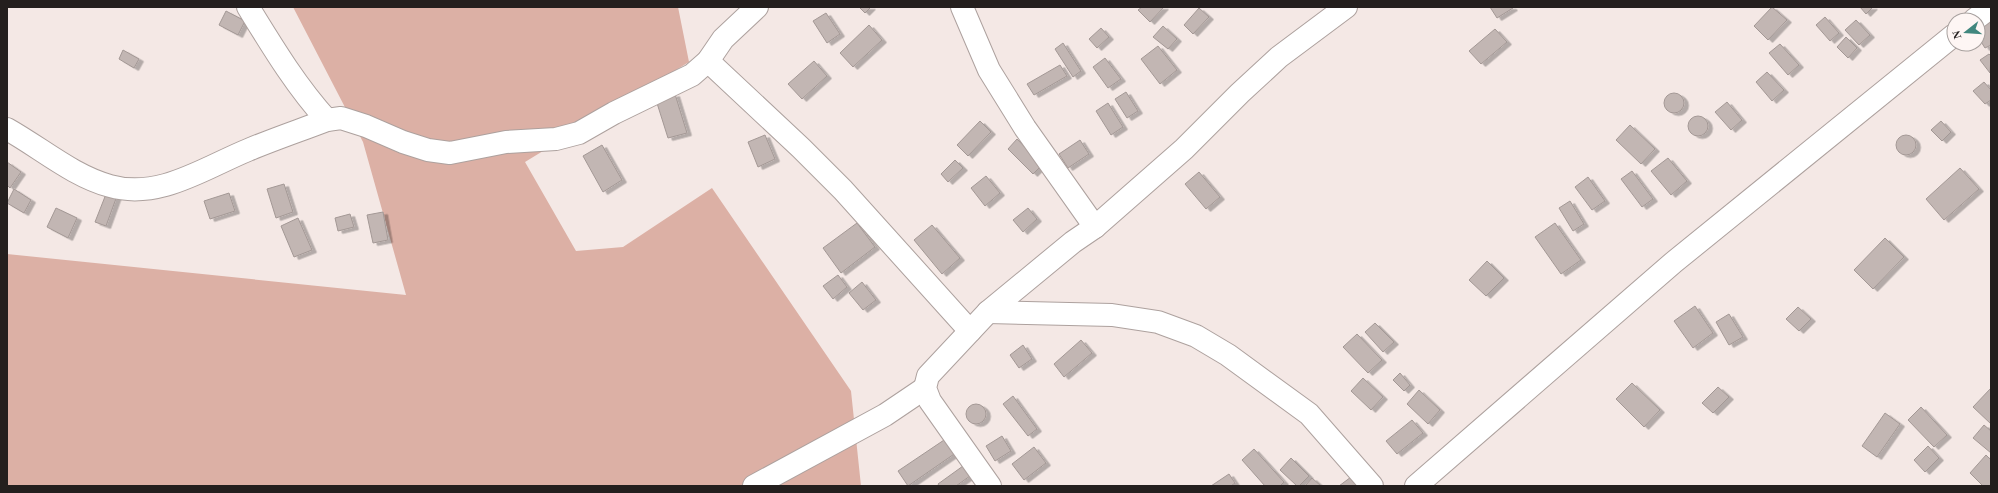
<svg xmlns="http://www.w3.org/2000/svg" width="1998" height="493" font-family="'Times New Roman',serif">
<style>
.green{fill:#dcb0a5}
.building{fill:#c2b6b3;stroke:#a39895;filter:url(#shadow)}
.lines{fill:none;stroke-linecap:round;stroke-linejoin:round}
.street-casing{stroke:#ada19e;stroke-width:24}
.street{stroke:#fff;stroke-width:22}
</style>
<defs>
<filter id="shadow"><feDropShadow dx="4.5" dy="2.5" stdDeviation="0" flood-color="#0004"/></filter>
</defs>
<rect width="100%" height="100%" fill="#f4e8e5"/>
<path class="green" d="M293,7H678L689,62L525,162L576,251L623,247L712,188L851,391L861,486H7V254L406,295L363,142Z"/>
<g class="building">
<path d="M859,7H871L865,13Z"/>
<path d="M1142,7H1164L1150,22L1138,10Z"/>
<path d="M1490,7H1512L1513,8L1497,18Z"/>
<path d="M1772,7L1787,20L1768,40L1754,26Z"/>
<path d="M1860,7H1873L1866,14Z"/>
<path d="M1199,8L1209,17L1193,34L1184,25Z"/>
<path d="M226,11L245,21L238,35L219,25Z"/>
<path d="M826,13L840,34L827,43L813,21Z"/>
<path d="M1825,17L1839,33L1830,41L1816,25Z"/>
<path d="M1991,18V45L1985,48L1978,37V26Z"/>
<path d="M1856,20L1870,35L1859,45L1845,30Z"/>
<path d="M869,25L882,40L853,67L840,53Z"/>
<path d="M1163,26L1177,39L1168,49L1153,37Z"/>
<path d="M1101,28L1109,37L1097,48L1089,39Z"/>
<path d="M1495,29L1507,42L1481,64L1469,51Z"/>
<path d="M1846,37L1857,48L1848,58L1837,47Z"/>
<path d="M1063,43L1081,71L1073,77L1055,49Z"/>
<path d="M1780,44L1799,65L1788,75L1769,53Z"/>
<path d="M1158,46L1177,70L1160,84L1141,59Z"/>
<path d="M123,50L139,59L134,68L119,59Z"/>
<path d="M1989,54L1991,56L1990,73L1980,60Z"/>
<path d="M1105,58L1121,79L1108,88L1093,67Z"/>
<path d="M814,61L827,76L802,99L788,84Z"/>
<path d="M1060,65L1067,76L1034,95L1027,84Z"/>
<path d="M1767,72L1784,90L1772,101L1756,82Z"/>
<path d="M1984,82L1991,90V100L1985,104L1973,91Z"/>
<path d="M1126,92L1138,111L1127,118L1115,99Z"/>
<circle cx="1674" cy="103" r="10"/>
<path d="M675,94L687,133L668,138L656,100Z"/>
<path d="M1727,102L1742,120L1731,130L1715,112Z"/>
<path d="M1108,103L1123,127L1111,135L1096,111Z"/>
<circle cx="1698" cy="126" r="10"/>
<path d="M980,121L991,132L968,156L957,145Z"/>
<path d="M1941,121L1951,132L1942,141L1931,130Z"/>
<path d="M1630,125L1655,149L1641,164L1616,140Z"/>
<circle cx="1906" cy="145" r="10"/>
<path d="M765,135L775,159L758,167L748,142Z"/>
<path d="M1017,139L1042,165L1033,174L1008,149Z"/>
<path d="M1080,140L1089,154L1068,168L1059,154Z"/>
<path d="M602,145L622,180L603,192L583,156Z"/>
<path d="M1668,158L1687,181L1671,195L1651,171Z"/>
<path d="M955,160L963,168L948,182L941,174Z"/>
<path d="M7,162L21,172L10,188L7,185Z"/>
<path d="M1960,168L1979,189L1944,220L1926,199Z"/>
<path d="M1632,171L1653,199L1642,207L1621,179Z"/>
<path d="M1199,172L1220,197L1206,209L1185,184Z"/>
<path d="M986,176L1000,193L985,206L971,188Z"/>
<path d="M1588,177L1605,201L1592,210L1575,187Z"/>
<path d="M284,184L293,212L276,218L267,189Z"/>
<path d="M14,189L31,200L24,213L7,203Z"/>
<path d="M108,189L118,193L106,226L95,222Z"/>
<path d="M229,193L235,211L210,219L204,201Z"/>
<path d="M1570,201L1584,224L1573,231L1559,208Z"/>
<path d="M56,208L77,218L68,238L47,227Z"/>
<path d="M1028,208L1037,219L1023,232L1013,220Z"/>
<path d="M383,212L388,240L373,243L367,215Z"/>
<path d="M350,214L354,227L338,231L335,218Z"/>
<path d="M298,218L312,250L294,257L281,226Z"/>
<path d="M857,223L875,247L841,273L823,248Z"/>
<path d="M1555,223L1581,260L1561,274L1535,237Z"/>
<path d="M932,225L960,258L942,274L914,240Z"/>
<path d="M1885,238L1904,257L1873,289L1854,270Z"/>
<path d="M1487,261L1504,278L1486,296L1469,280Z"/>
<path d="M838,275L847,287L833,299L823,286Z"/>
<path d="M862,282L876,300L863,310L849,293Z"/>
<path d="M1695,306L1713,333L1693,348L1674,321Z"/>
<path d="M1798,307L1811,319L1799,331L1786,319Z"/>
<path d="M1729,314L1743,337L1729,345L1716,322Z"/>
<path d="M1375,323L1394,342L1383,352L1365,332Z"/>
<path d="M1357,334L1382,360L1368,373L1343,347Z"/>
<path d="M1081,340L1092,353L1064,377L1054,364Z"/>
<path d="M1023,345L1032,359L1019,368L1010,355Z"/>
<path d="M1400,373L1410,385L1404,391L1393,380Z"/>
<path d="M1363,378L1383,397L1371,410L1351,391Z"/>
<path d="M1632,383L1660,410L1644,427L1616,399Z"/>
<path d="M1718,387L1729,397L1713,413L1702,403Z"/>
<path d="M1991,388V424L1973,407Z"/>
<path d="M1419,390L1440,410L1428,424L1407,404Z"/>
<path d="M1013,396L1037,429L1028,436L1003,404Z"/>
<circle cx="976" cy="414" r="10"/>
<path d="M1921,407L1947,435L1934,447L1908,420Z"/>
<path d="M1885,413L1900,424L1877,457L1862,446Z"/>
<path d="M1412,420L1423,433L1397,454L1386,441Z"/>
<path d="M1984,425L1991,431V453L1973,438Z"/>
<path d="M950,436L960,450L908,486L898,471Z"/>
<path d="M1002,436L1011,451L995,461L986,446Z"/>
<path d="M1928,446L1939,458L1925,472L1914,460Z"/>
<path d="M1034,447L1046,463L1024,480L1012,464Z"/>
<path d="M1254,449L1284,482L1280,486H1265L1242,460Z"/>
<path d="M1986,455L1991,460V486H1983L1970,473Z"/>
<path d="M1291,458L1309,476L1299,486H1297L1280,470Z"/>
<path d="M963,466L970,476L956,486H939L938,484Z"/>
<path d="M1229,474L1235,483L1231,486H1211Z"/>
<path d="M1351,477L1357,486H1339Z"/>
<path d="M1312,478L1321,486H1305Z"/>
</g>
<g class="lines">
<g class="street-casing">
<g id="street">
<path d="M248,7C272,46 296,86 327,120"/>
<path d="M962,7L989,70L1025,128L1095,227"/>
<path d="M1974,20L1991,7"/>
<path d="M708,61L801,148L843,190L970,331"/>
<path d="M7,129C41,148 73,176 110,186C159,200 204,168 248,150C274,139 301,130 327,120L341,118L366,126L403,142L428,150L450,153L506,142L556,139L579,133L614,113L692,75L708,61L723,39L757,7"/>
<path d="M988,312L1112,315L1158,322L1196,336L1228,355L1309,414L1372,486"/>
<path d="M754,486L885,415L925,388"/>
<path d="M990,486L930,401L925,388L928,376L988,312L1073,242L1095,227L1184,149L1240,93L1279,57L1346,7"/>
<path d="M1416,486L1674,262L1954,35"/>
</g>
</g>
<use href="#street" class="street"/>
</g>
<rect width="1998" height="493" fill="none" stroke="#241f1e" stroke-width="16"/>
<g transform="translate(1966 32) rotate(253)"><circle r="19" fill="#fef6f4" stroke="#a7a09e"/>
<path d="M0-3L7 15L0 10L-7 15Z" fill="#41877e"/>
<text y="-6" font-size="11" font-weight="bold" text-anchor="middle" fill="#241f1e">N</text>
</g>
</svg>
